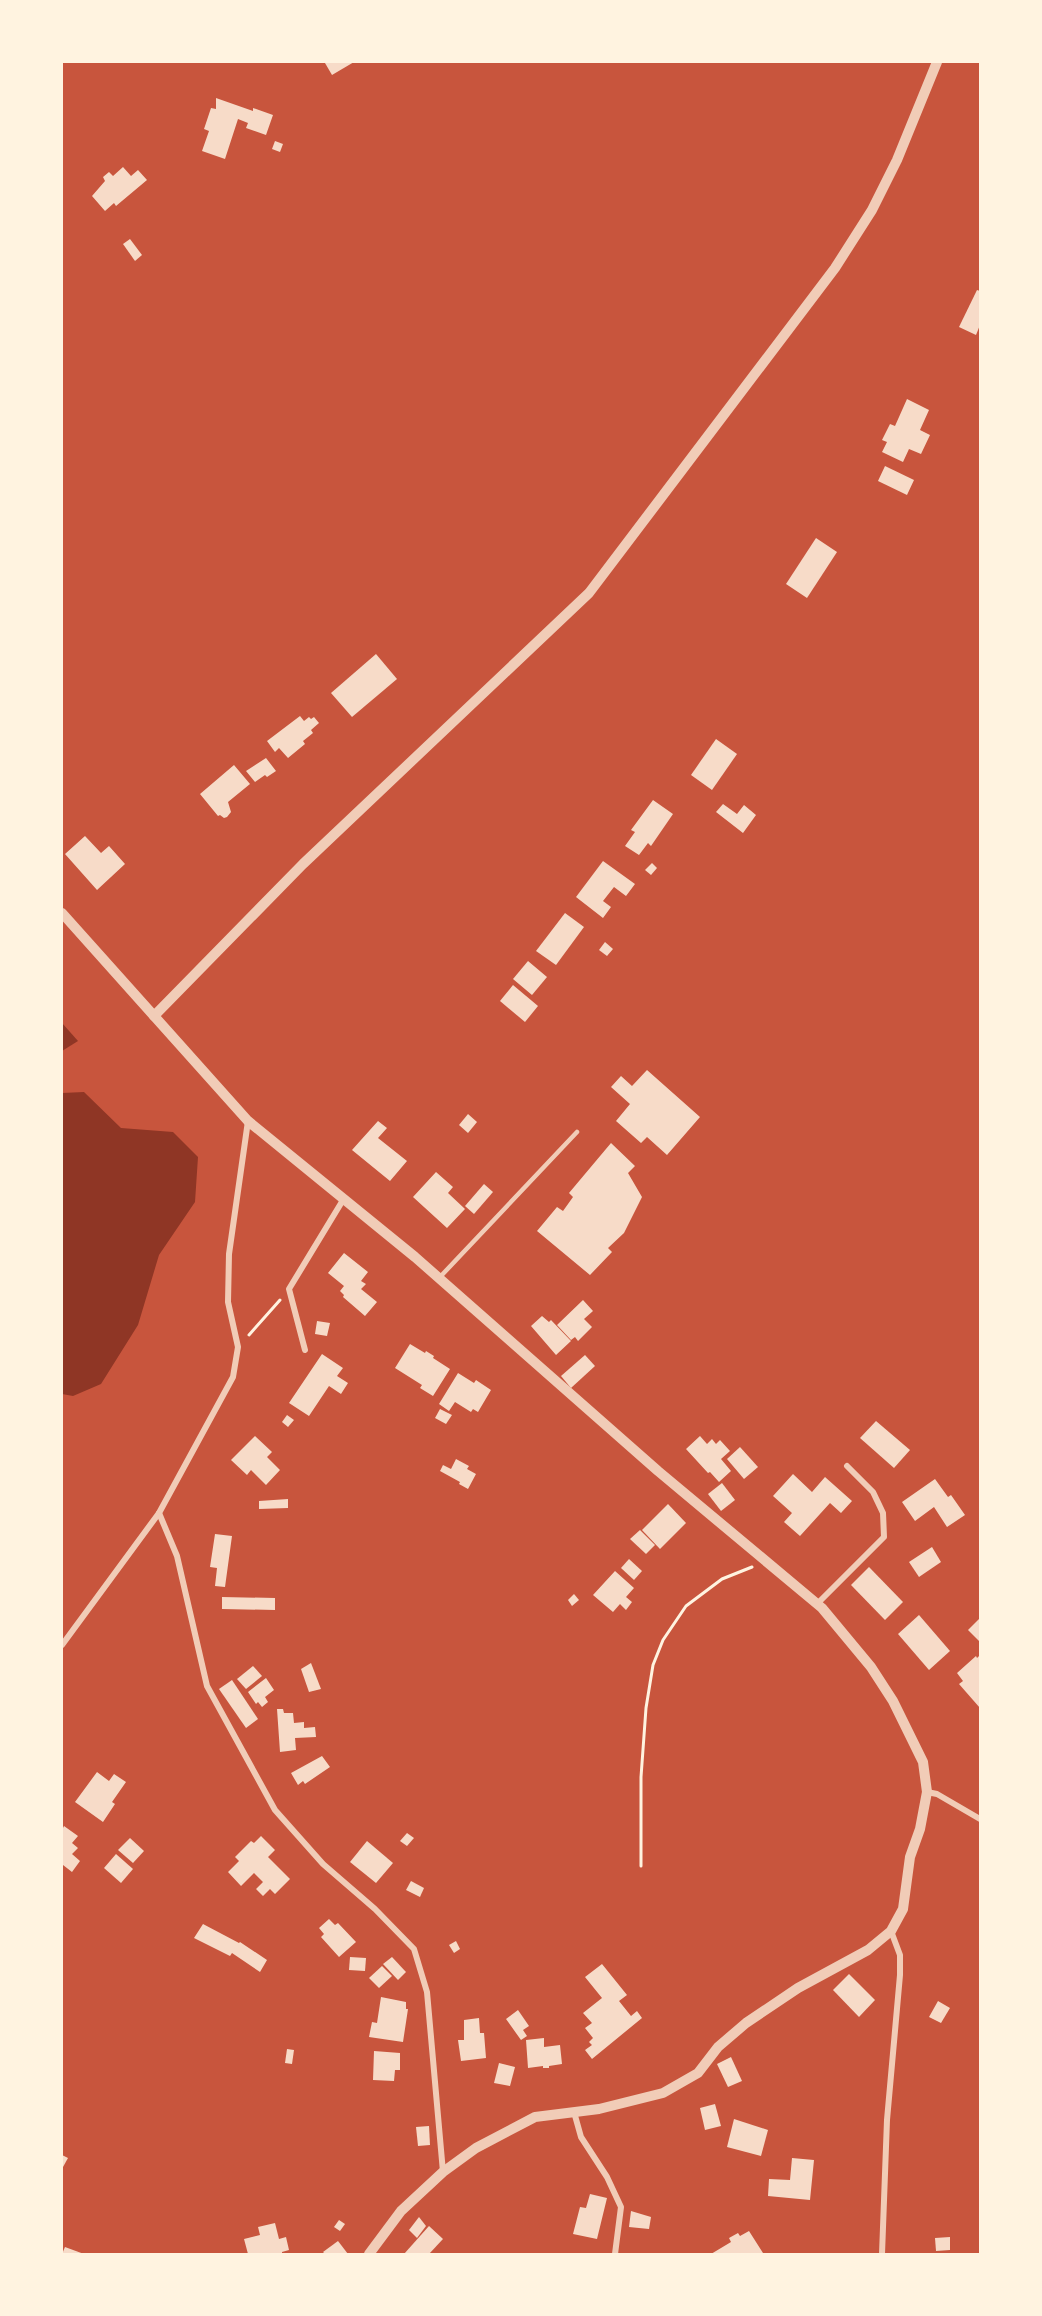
<svg xmlns="http://www.w3.org/2000/svg" width="1042" height="2316" font-family="'Noto Sans',sans-serif">
<style>
.water{fill:#8f3625}
.building{fill:#f7dbc8}
.lines{fill:none;stroke-linecap:round;stroke-linejoin:round}
.path{stroke:#fff3e0;stroke-width:3}
.service{stroke:#f1ccb7;stroke-width:4.5}
.minor{stroke:#f1ccb7;stroke-width:6}
.tertiary{stroke:#f1ccb7;stroke-width:10}
</style>
<rect width="100%" height="100%" fill="#c8553d"/>
<g class="water">
<path d="M62,1023L78,1041L62,1051Z"/>
<path d="M84,1092L121,1128L173,1132L198,1157L195,1202L159,1255L138,1325L101,1384L73,1396L62,1394V1093Z"/>
</g>
<g class="building">
<path d="M327,62H354L332,75L325,63Z"/>
<path d="M216,98L253,111V108L273,115L266,135L246,128L248,123L238,119L225,159L202,151L209,131L204,129L211,108L216,109Z"/>
<path d="M275,141L283,144L280,152L272,149Z"/>
<path d="M123,167L131,176L138,170L147,180L116,206L114,203L105,211L92,196L105,181L103,177L109,172L113,176Z"/>
<path d="M130,239L142,255L135,261L123,244Z"/>
<path d="M977,290L980,291V325L976,335L959,327Z"/>
<path d="M907,399L929,410L920,430L930,435L921,454L909,449L903,462L882,452L887,442L882,440L890,424L895,426Z"/>
<path d="M885,466L914,480L907,495L878,481Z"/>
<path d="M816,538L837,552L807,598L786,584Z"/>
<path d="M376,654L397,679L352,717L331,693Z"/>
<path d="M300,716L304,721L309,717L311,719L314,717L319,723L311,730L313,733L303,741L305,744L288,758L279,748L275,752L267,741Z"/>
<path d="M716,739L737,754L712,790L691,775Z"/>
<path d="M266,758L276,771L267,777L265,775L255,782L246,771Z"/>
<path d="M234,765L250,784L228,802L231,812L227,817L224,818L220,815L218,816L200,794Z"/>
<path d="M653,800L673,814L651,846L648,843L639,855L625,846L635,832L631,830Z"/>
<path d="M723,804L737,814L744,805L756,815L743,833L716,812Z"/>
<path d="M85,836L101,853L109,846L125,864L97,890L65,854Z"/>
<path d="M603,861L635,884L626,896L614,887L603,901L611,907L603,918L576,897Z"/>
<path d="M652,863L657,868L651,875L645,870Z"/>
<path d="M565,913L584,927L556,965L536,951Z"/>
<path d="M605,942L613,949L607,956L599,950Z"/>
<path d="M528,961L547,977L532,995L513,979Z"/>
<path d="M513,985L538,1006L525,1022L500,1001Z"/>
<path d="M647,1070L700,1117L667,1155L647,1137L641,1143L616,1121L630,1104L611,1087L621,1076L632,1086Z"/>
<path d="M468,1114L477,1122L468,1133L459,1125Z"/>
<path d="M378,1121L387,1128L378,1138L407,1161L390,1181L352,1150Z"/>
<path d="M611,1143L635,1166L628,1173L642,1197L624,1233L608,1248L612,1252L590,1275L537,1231L557,1207L563,1211L573,1197L569,1193Z"/>
<path d="M436,1172L453,1187L448,1193L465,1209L447,1228L413,1197Z"/>
<path d="M484,1184L493,1192L474,1214L465,1206Z"/>
<path d="M344,1253L368,1272L361,1281L366,1284L361,1289L377,1302L365,1316L343,1297L344,1295L340,1291L344,1286L328,1273Z"/>
<path d="M583,1300L593,1311L584,1319L592,1327L578,1341L575,1337L571,1340L557,1325Z"/>
<path d="M542,1316L549,1322L551,1320L571,1341L556,1355L531,1326Z"/>
<path d="M317,1321L330,1323L327,1336L315,1334Z"/>
<path d="M410,1344L425,1353L426,1351L434,1356L433,1358L450,1369L433,1396L420,1388L422,1385L395,1368Z"/>
<path d="M322,1354L343,1368L337,1376L348,1383L341,1394L329,1386L309,1416L289,1403Z"/>
<path d="M585,1355L595,1366L571,1388L561,1376Z"/>
<path d="M458,1373L474,1383L476,1380L491,1390L478,1412L473,1409L471,1412L455,1402L449,1411L439,1404Z"/>
<path d="M440,1409L452,1415L446,1424L435,1418Z"/>
<path d="M287,1415L294,1420L288,1427L282,1422Z"/>
<path d="M876,1421L910,1450L894,1468L860,1438Z"/>
<path d="M255,1436L272,1452L267,1457L280,1470L266,1485L251,1470L247,1475L231,1460Z"/>
<path d="M700,1436L707,1444L712,1439L716,1444L720,1440L730,1451L721,1459L731,1471L719,1482L710,1472L708,1473L686,1449Z"/>
<path d="M740,1447L758,1467L744,1479L727,1459Z"/>
<path d="M456,1459L469,1466L467,1469L476,1474L468,1489L459,1484L460,1482L440,1471L443,1465L451,1469Z"/>
<path d="M793,1474L812,1492L825,1477L852,1501L841,1513L830,1503L800,1536L784,1522L792,1513L773,1496Z"/>
<path d="M935,1479L948,1497L951,1495L965,1515L947,1527L934,1507L915,1521L902,1502Z"/>
<path d="M722,1483L735,1500L721,1511L708,1494Z"/>
<path d="M288,1499V1508L259,1509V1501Z"/>
<path d="M668,1504L686,1523L660,1549L642,1530Z"/>
<path d="M640,1530L655,1545L646,1554L630,1539Z"/>
<path d="M215,1534L232,1536L225,1587L215,1586L217,1568L210,1567Z"/>
<path d="M932,1547L941,1562L919,1577L909,1562Z"/>
<path d="M629,1559L642,1571L634,1580L621,1568Z"/>
<path d="M869,1567L903,1602L885,1620L851,1585Z"/>
<path d="M615,1571L634,1588L626,1597L632,1602L626,1610L620,1604L613,1612L593,1595Z"/>
<path d="M574,1594L579,1600L572,1606L568,1600Z"/>
<path d="M222,1597L275,1598V1610L222,1609Z"/>
<path d="M919,1615L950,1651L929,1670L898,1634Z"/>
<path d="M980,1618V1640L979,1641L968,1630Z"/>
<path d="M980,1655V1708L959,1684L963,1681L957,1673L976,1656L977,1658Z"/>
<path d="M311,1663L321,1689L309,1692L301,1669Z"/>
<path d="M253,1666L262,1676L246,1689L237,1679Z"/>
<path d="M266,1678L274,1690L265,1697L268,1702L262,1707L258,1702L256,1704L248,1692Z"/>
<path d="M232,1680L258,1719L246,1728L219,1689Z"/>
<path d="M277,1709H283L284,1713H293L294,1723L304,1722V1728L315,1727L316,1737L295,1738L296,1750L280,1752Z"/>
<path d="M322,1756L330,1767L305,1784L303,1781L298,1785L291,1773Z"/>
<path d="M97,1772L109,1781L114,1774L126,1782L112,1802L115,1804L103,1822L75,1802Z"/>
<path d="M64,1826L78,1836L72,1843L78,1848L72,1854L80,1861L72,1872L63,1865L62,1867V1830Z"/>
<path d="M407,1833L414,1838L407,1846L400,1841Z"/>
<path d="M261,1836L275,1850L268,1857L290,1879L275,1894L270,1889L263,1896L256,1889L263,1882L254,1873L241,1886L228,1872L239,1861L235,1857L251,1841L254,1843Z"/>
<path d="M130,1838L144,1851L133,1863L118,1850Z"/>
<path d="M367,1841L393,1863L376,1883L350,1862Z"/>
<path d="M116,1854L133,1869L121,1883L104,1868Z"/>
<path d="M411,1881L424,1888L420,1897L406,1890Z"/>
<path d="M329,1919L335,1925L338,1923L356,1942L339,1957L321,1937L324,1934L319,1928Z"/>
<path d="M203,1924L239,1943L240,1942L267,1960L260,1972L232,1953L230,1956L194,1938Z"/>
<path d="M456,1941L460,1949L454,1953L449,1945Z"/>
<path d="M350,1957L366,1958L365,1971L349,1970Z"/>
<path d="M392,1957L406,1972L398,1980L383,1964Z"/>
<path d="M602,1964L627,1995L619,2001L631,2016L637,2011L642,2018L592,2059L585,2050L592,2045L589,2042L593,2038L585,2028L592,2023L583,2013L602,1998L585,1977Z"/>
<path d="M382,1966L392,1976L379,1988L369,1978Z"/>
<path d="M849,1974L875,2000L859,2017L833,1990Z"/>
<path d="M381,1997L406,2002V2009H408L403,2042L369,2037L372,2022L377,2023Z"/>
<path d="M938,2001L950,2008L941,2023L929,2017Z"/>
<path d="M518,2010L529,2026L523,2030L527,2036L521,2040L506,2019Z"/>
<path d="M479,2018L480,2033H484L486,2058L461,2061L458,2040H464V2020Z"/>
<path d="M544,2038V2047L560,2045L562,2064L549,2066V2068H543V2066L528,2068L526,2040Z"/>
<path d="M287,2049L294,2050L292,2064L285,2063Z"/>
<path d="M374,2051L400,2053V2070H395L394,2081L373,2080Z"/>
<path d="M731,2057L742,2081L728,2087L717,2064Z"/>
<path d="M499,2063L515,2067L510,2086L494,2083Z"/>
<path d="M715,2104L721,2126L705,2130L700,2108Z"/>
<path d="M734,2119L768,2130L761,2156L727,2147Z"/>
<path d="M429,2126L430,2145L418,2146L416,2127Z"/>
<path d="M62,2155L68,2158L63,2167L62,2166Z"/>
<path d="M792,2158L814,2160L810,2200L768,2196L769,2179L790,2180Z"/>
<path d="M590,2194L607,2198L597,2239L573,2234L580,2207L586,2208Z"/>
<path d="M631,2211L651,2217L649,2229L629,2227Z"/>
<path d="M419,2217L426,2226L417,2238L409,2230Z"/>
<path d="M339,2220L345,2224L340,2231L334,2227Z"/>
<path d="M275,2223L279,2239L286,2237L289,2250L282,2252V2254H248L244,2239L260,2235L258,2227Z"/>
<path d="M429,2226L443,2239L429,2254H404Z"/>
<path d="M749,2231L763,2253L761,2254H711L731,2242L729,2238L738,2233L740,2236Z"/>
<path d="M950,2237V2250L936,2251L935,2238Z"/>
<path d="M338,2241L348,2254H325L323,2252Z"/>
<path d="M65,2247L84,2254H62Z"/>
</g>
<g class="lines">
<g class="path">
<path d="M249,1335L280,1300"/>
<path d="M641,1866V1777L646,1708L653,1665L663,1640L686,1606L722,1579L752,1567"/>
</g>
<path class="service" d="M440,1277L577,1132"/>
<g class="minor">
<path d="M305,1350L289,1289L343,1200"/>
<path d="M159,1513L177,1556L207,1686L275,1810L323,1864L375,1909L414,1949L427,1992L443,2172"/>
<path d="M817,1604L884,1537L883,1513L873,1492L847,1466"/>
<path d="M62,1645L159,1513L233,1377L238,1347L228,1302L229,1254L248,1121"/>
<path d="M927,1792L937,1794L980,1819"/>
<path d="M574,2112L581,2137L607,2177L621,2207L615,2254"/>
<path d="M882,2254L887,2120L900,1975V1955L891,1931"/>
</g>
<g class="tertiary">
<path d="M62,913L248,1121L415,1257L658,1471L822,1608L871,1667L893,1701L923,1762L927,1792L920,1829L910,1857L903,1909L891,1931L868,1950L798,1988L746,2023L718,2047L698,2073L663,2093L599,2109L535,2117L476,2148L443,2172L401,2211L369,2254"/>
<path d="M154,1016L303,864L589,593L835,268L872,210L897,160L937,62"/>
</g>
</g>
<rect width="1042" height="2316" fill="none" stroke="#fff3e0" stroke-width="126"/>
</svg>
